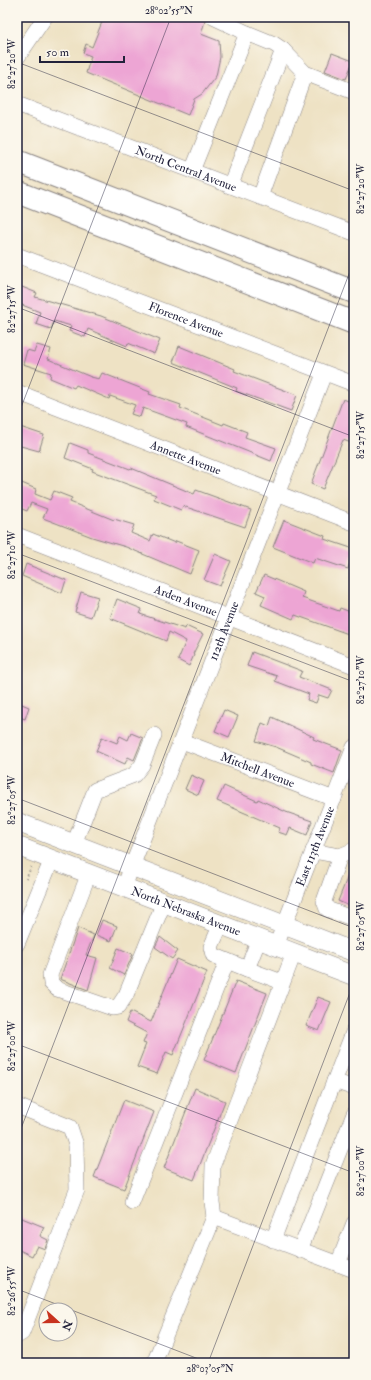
<svg xmlns="http://www.w3.org/2000/svg" width="371" height="1380" font-family="'IM FELL Double Pica',serif">
<style>
.building{fill:#eda5d4}
.lines{fill:none;stroke-linecap:round;stroke-linejoin:round}
.minor-casing{stroke:#888280;stroke-width:16}
.major-casing{stroke:#888280;stroke-width:20}
.highway-casing{stroke:#888280;stroke-width:24}
.path{stroke:#888280;stroke-width:2;stroke-dasharray:1 3;stroke-linecap:butt}
.minor{stroke:#fff;stroke-width:15}
.major{stroke:#fff;stroke-width:19}
.highway{stroke:#fff;stroke-width:22}
.ticks{fill:none;stroke:#22223b;stroke-width:1;stroke-opacity:0.45}
.labels{text-anchor:middle;dominant-baseline:central;stroke-width:3;stroke-linejoin:round;paint-order:stroke}
.street-label{font-size:12px;fill:#22223b;stroke:#fbf7ec}
.neatline{fill:none;stroke:#22223b;stroke-width:1.5}
.ticks-label{font-size:10px;text-anchor:middle;fill:#22223b}
</style>
<rect width="100%" height="100%" fill="#fbf7ec"/>
<filter id="ink" filterUnits="userSpaceOnUse"><feTurbulence type="fractalNoise" baseFrequency=".025" numOctaves="2"/><feDisplacementMap in="SourceGraphic" scale="8" xChannelSelector="R" yChannelSelector="G"/><feConvolveMatrix kernelMatrix="1 2 1 2 8 2 1 2 1" color-interpolation-filters="sRGB"/></filter>
<filter id="wash" filterUnits="userSpaceOnUse"><feTurbulence type="fractalNoise" baseFrequency=".012" numOctaves="4" result="noise"/><feDisplacementMap in="SourceGraphic" scale="16" xChannelSelector="R" yChannelSelector="G"/><feGaussianBlur stdDeviation="0.9" result="paint"/><feColorMatrix in="noise" values="0 0 0 0 0 0 0 0 0 0 0 0 0 0 0 0 0 1.4 0 .05"/><feComposite in="paint" operator="in"/></filter>
<g filter="url(#wash)">
<rect width="100%" height="100%" fill="#eee2c4"/>
<g id="blocks">
<g class="building">
<path d="M104,17H196L205,21L201,34L219,41L220,57L216,76L202,94L194,99L188,115L86,73L91,56L83,53L86,44L92,47Z"/>
<path d="M332,53L353,61L346,79L325,71Z"/>
<path d="M17,285L37,293L35,297L101,316L160,340L154,354L128,343L127,346L88,329L85,337L69,331L71,326L54,321L51,329L36,324L40,312L17,303Z"/>
<path d="M37,345L51,349L48,359L91,377L99,379L102,373L150,392L149,394L181,405L180,408L223,425L224,423L247,432L245,437L276,448L271,461L186,427L187,424L143,408L140,417L131,414L135,405L110,396L109,399L76,385L74,388L50,378L51,373L23,364L27,350L34,352Z"/>
<path d="M179,346L235,369L234,371L297,395L291,411L236,391L237,388L173,362Z"/>
<path d="M343,399L354,403V444L343,440L323,489L311,484Z"/>
<path d="M17,426L44,435L39,451L17,445Z"/>
<path d="M70,443L88,450V453L130,469L131,468L194,494L196,490L251,510L245,527L183,506L181,510L154,499L156,495L92,471L93,469L65,458Z"/>
<path d="M17,481L36,489L35,494L50,500L54,491L72,498L70,502L114,520V519L134,525L131,533L150,541L153,534L175,543L176,541L199,550L190,574L126,547L92,537L43,518L47,509L31,503L27,511L17,507Z"/>
<path d="M284,520L325,536L324,539L354,549L348,569L315,558L313,563L273,547Z"/>
<path d="M215,554L231,561L220,586L204,580Z"/>
<path d="M26,564L66,580L62,593L22,576Z"/>
<path d="M264,575L304,592L302,598L339,611L340,608L353,613L351,620L354,621V636L295,615L293,619L261,605L265,596L256,592Z"/>
<path d="M81,592L98,597L91,617L75,612Z"/>
<path d="M117,599L142,609L140,614L185,629L186,626L203,634L193,654L194,655L189,666L178,660L186,641L169,632L166,641L110,618Z"/>
<path d="M252,652L302,671L299,677L332,690L328,698L319,695L316,703L307,700L309,694L275,681L277,676L247,666Z"/>
<path d="M17,702L29,707L25,719L17,716Z"/>
<path d="M224,710L238,716L229,737L215,731Z"/>
<path d="M272,717L314,737L313,739L342,750L334,773L311,764V762L276,747L256,741L262,723L269,726Z"/>
<path d="M131,733L143,738L134,760L128,757L125,764L96,751L102,737L117,743L120,736L128,740Z"/>
<path d="M191,775L204,781L198,795L185,789Z"/>
<path d="M224,786L257,801L258,799L286,812L312,821L307,835L290,828L287,835L278,832L280,828L217,801Z"/>
<path d="M354,861V908L338,901Z"/>
<path d="M102,920L117,926L111,941L96,935Z"/>
<path d="M78,928L94,935L86,955L97,958L88,990L60,979Z"/>
<path d="M160,937L178,951L172,959L155,947Z"/>
<path d="M118,948L133,954L124,975L110,968Z"/>
<path d="M177,959L207,972L173,1055L166,1052L157,1074L137,1067L146,1044L143,1043L147,1033L126,1022L130,1012L151,1022Z"/>
<path d="M236,981L267,993L236,1073L204,1060Z"/>
<path d="M318,997L331,1002L319,1031L306,1026Z"/>
<path d="M195,1088L225,1101L194,1180L164,1168Z"/>
<path d="M124,1100L154,1112L124,1189L94,1177Z"/>
<path d="M17,1216L44,1227L40,1236L48,1240L45,1249L37,1246L32,1256L17,1249Z"/>
</g>
</g>
</g>
<g filter="url(#ink)">
<use href="#blocks" fill-opacity="0" stroke="#888280" stroke-width="1"/>
<g class="lines">
<g class="minor-casing">
<g id="minor">
<path d="M213,17L247,33"/>
<path d="M17,58L45,17"/>
<path id="s1" d="M17,104L354,233"/>
<path d="M192,171L247,33L274,44L283,50L305,73L354,92"/>
<path d="M230,186L283,50"/>
<path d="M260,197L305,73"/>
<path id="s2" d="M17,255L354,384"/>
<path id="s3" d="M17,392L354,523"/>
<path id="s4" d="M17,535L354,666"/>
<path id="s5" d="M182,741L334,799"/>
<path d="M74,844L95,790L134,775L142,765L154,735"/>
<path d="M313,851L340,856L354,850"/>
<path d="M340,856L324,901L327,909L354,919"/>
<path d="M89,873L50,975L51,983L57,989L112,1008L118,1007L126,995L164,902"/>
<path id="s6" d="M124,887L324,374"/>
<path d="M221,924L211,947L213,955L247,969L259,939"/>
<path d="M17,944L52,859"/>
<path id="s7" d="M276,946L354,747"/>
<path d="M247,969L282,982"/>
<path d="M334,1081L354,1088"/>
<path d="M17,1106L70,1127L76,1145L77,1190L22,1333L17,1336"/>
<path d="M132,1202L227,961"/>
<path d="M214,1217L212,1202L213,1165L294,953"/>
<path d="M273,1240L354,1030"/>
<path d="M300,1250L354,1114"/>
<path d="M338,1264L354,1223"/>
<path d="M154,1363L214,1217L354,1270"/>
</g>
</g>
<g class="major-casing">
<g id="major">
<path d="M17,822L354,952"/>
<path id="s8" d="M17,846L354,976"/>
</g>
</g>
<g class="highway-casing">
<g id="highway">
<path d="M17,161L354,292"/>
<path d="M17,192L354,323"/>
</g>
</g>
<path class="path" d="M26,879L31,867"/>
<use href="#minor" class="minor"/>
<use href="#major" class="major"/>
<use href="#highway" class="highway"/>
</g>
</g>
<path class="ticks" d="M17,62L354,191M17,307L354,437M17,418L171,17M17,553L354,682M17,798L354,928M17,1044L354,1173M17,1139L354,261M17,1289L209,1363M208,1363L354,982"/>
<g class="labels">
<g class="street-label">
<text stroke="none"><textPath href="#s1" startOffset="181">North Central Avenue</textPath></text>
<text stroke="none"><textPath href="#s2" startOffset="181">Florence Avenue</textPath></text>
<text stroke="none"><textPath href="#s3" startOffset="181">Annette Avenue</textPath></text>
<text stroke="none"><textPath href="#s4" startOffset="181">Arden Avenue</textPath></text>
<text stroke="none"><textPath href="#s6" startOffset="275">112th Avenue</textPath></text>
<text stroke="none"><textPath href="#s5" startOffset="81">Mitchell Avenue</textPath></text>
<text stroke="none"><textPath href="#s7" startOffset="107">East 113th Avenue</textPath></text>
<text stroke="none"><textPath href="#s8" startOffset="181">North Nebraska Avenue</textPath></text>
</g>
</g>
<rect width="371" height="1380" fill="none" stroke="#fbf7ec" stroke-width="44"/>
<g transform="translate(58 1322) rotate(111)"><circle r="19" fill="#fbf7ec" stroke="#a4a2a5"/>
<path d="M0-3L7 15L0 10L-7 15Z" fill="#c8321e"/>
<text y="-6" font-size="11" font-weight="bold" text-anchor="middle" fill="#22223b">N</text>
</g>
<path d="M40 56v6h84v-6" fill="none" stroke="#22223b" stroke-width="2"/>
<text x="46" y="56" font-size="12" fill="#22223b" stroke="#fbf7ec" stroke-width="3" paint-order="stroke">50 m</text>
<rect x="22" y="22" width="327" height="1336" class="neatline"/>
<g class="ticks-label">
<text x="169" y="14">28°02'55"N</text>
<text transform="translate(11 64) rotate(-90)" y="4">82°27'20"W</text>
<text transform="translate(360 189) rotate(-90)" y="4">82°27'20"W</text>
<text transform="translate(11 309) rotate(-90)" y="4">82°27'15"W</text>
<text transform="translate(360 435) rotate(-90)" y="4">82°27'15"W</text>
<text transform="translate(11 555) rotate(-90)" y="4">82°27'10"W</text>
<text transform="translate(360 680) rotate(-90)" y="4">82°27'10"W</text>
<text transform="translate(11 800) rotate(-90)" y="4">82°27'05"W</text>
<text transform="translate(360 926) rotate(-90)" y="4">82°27'05"W</text>
<text transform="translate(11 1046) rotate(-90)" y="4">82°27'00"W</text>
<text transform="translate(360 1171) rotate(-90)" y="4">82°27'00"W</text>
<text transform="translate(11 1291) rotate(-90)" y="4">82°26'55"W</text>
<text x="210" y="1372">28°03'05"N</text>
</g>
</svg>
